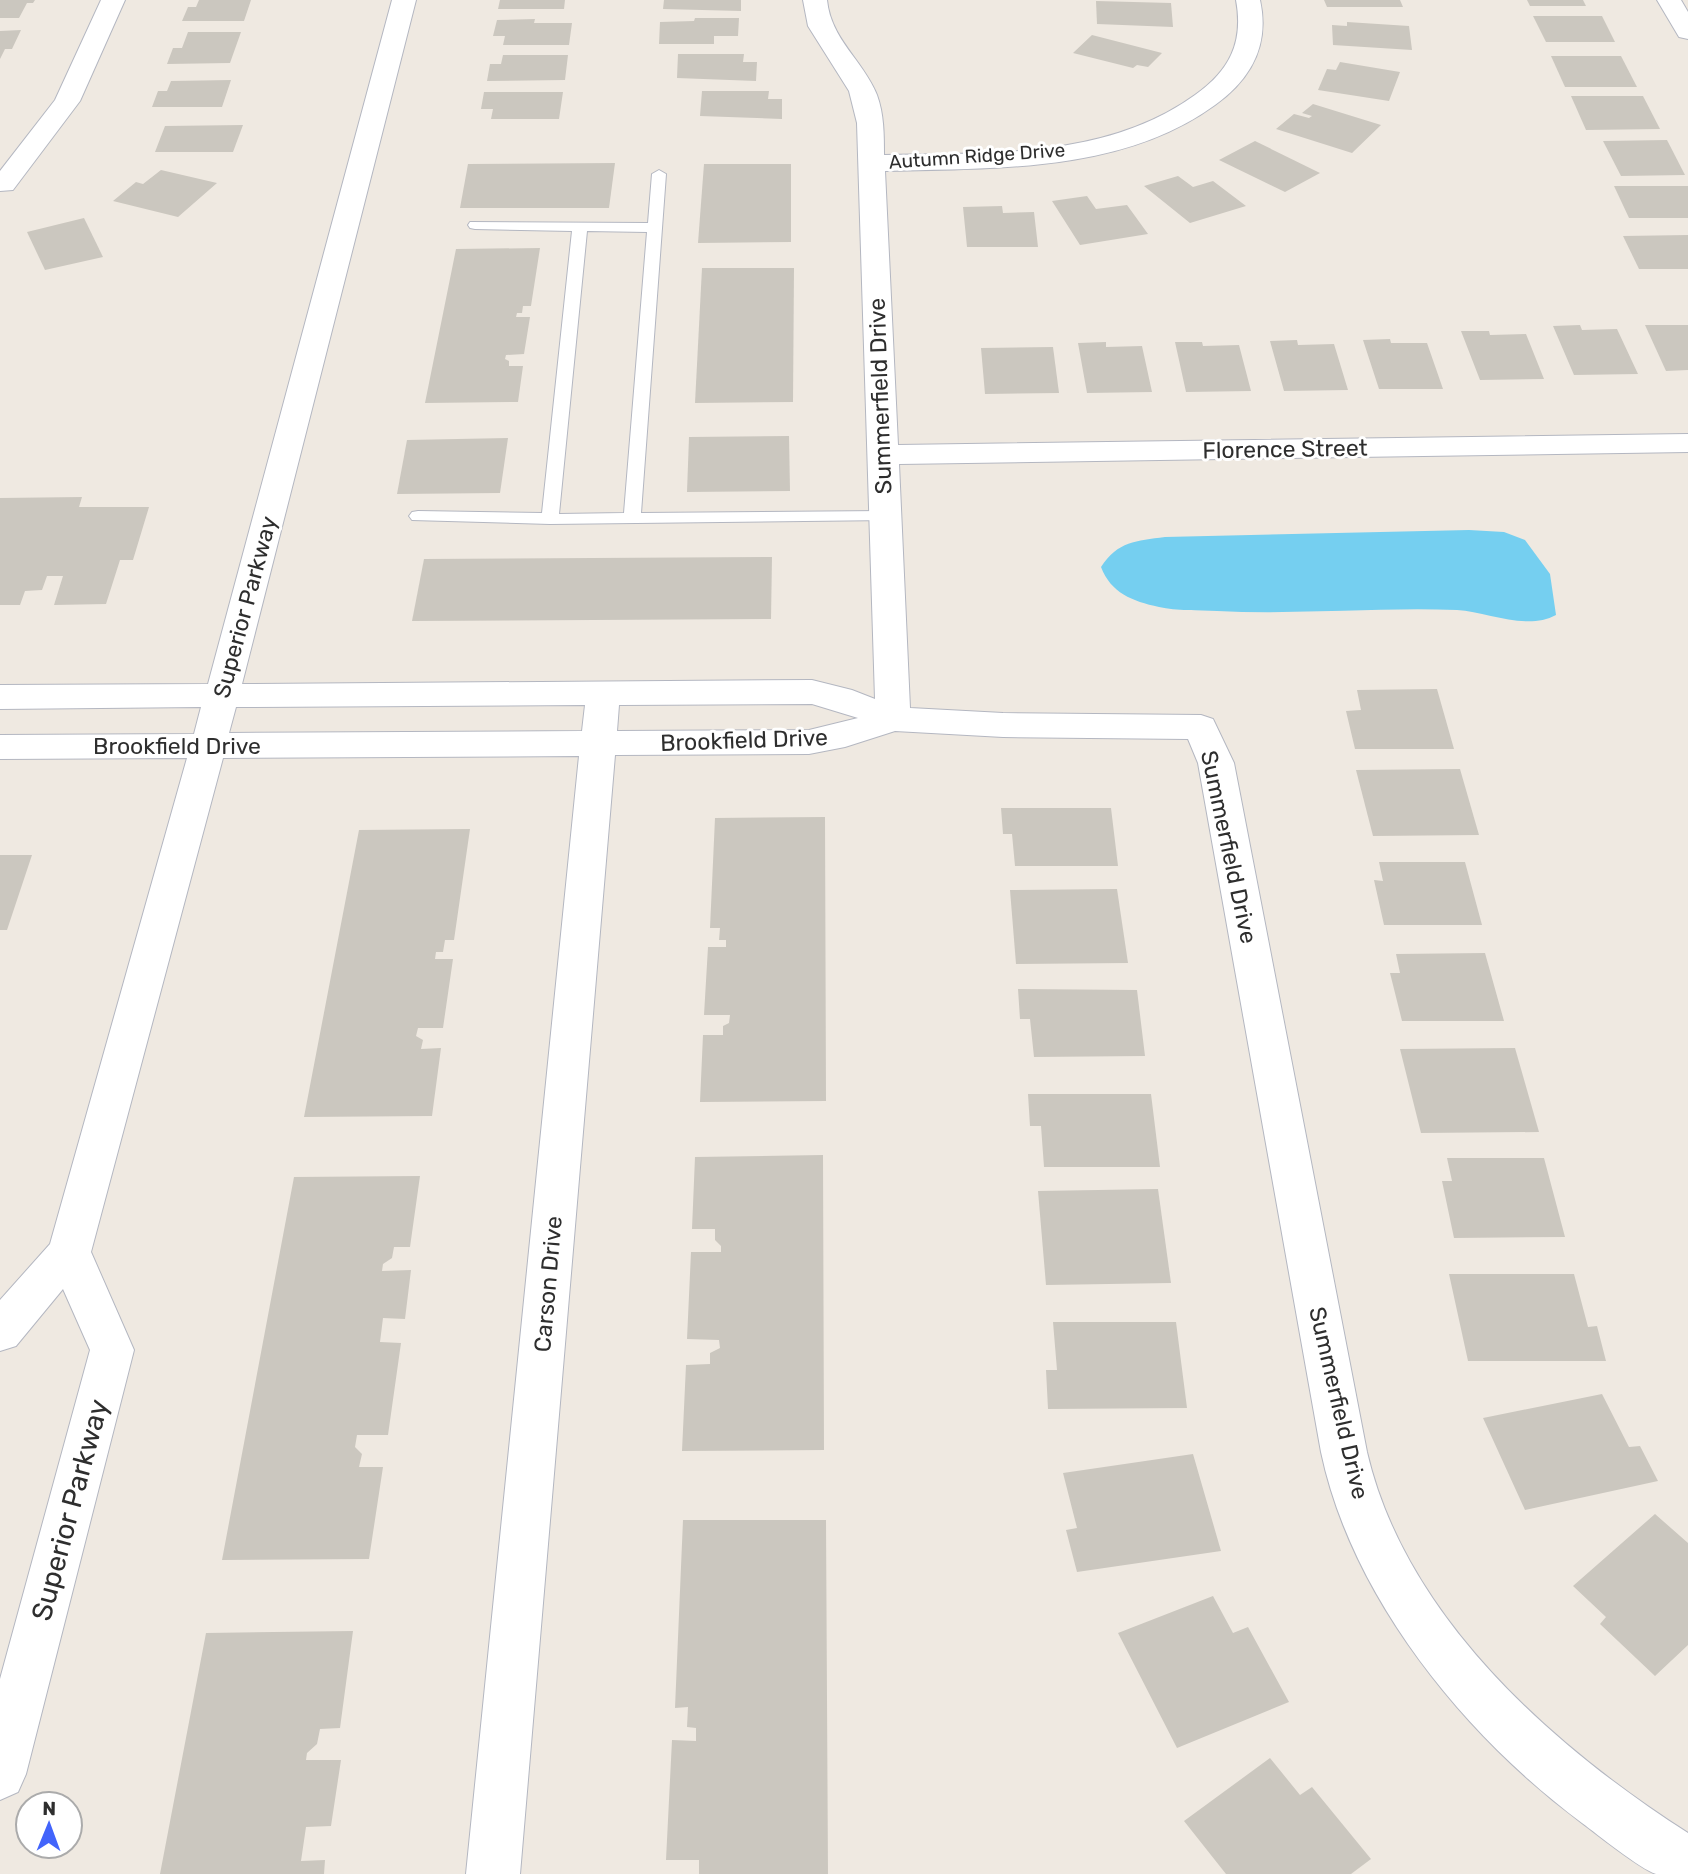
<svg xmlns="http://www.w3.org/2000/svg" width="1688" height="1874" font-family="Rubik,sans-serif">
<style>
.water{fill:#75cff0}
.building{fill:#cbc7bf}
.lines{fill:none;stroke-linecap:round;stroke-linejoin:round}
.service-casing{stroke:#b4b7c1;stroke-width:2}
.minor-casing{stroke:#b4b7c1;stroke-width:2}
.service{fill:#fff;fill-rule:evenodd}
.minor{fill:#fff;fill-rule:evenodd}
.labels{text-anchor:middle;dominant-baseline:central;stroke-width:6;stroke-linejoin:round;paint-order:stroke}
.far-street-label{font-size:19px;fill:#2e2e2e;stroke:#fff}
.street-label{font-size:23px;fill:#2e2e2e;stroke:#fff}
.near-street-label{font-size:28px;fill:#2e2e2e;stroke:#fff}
</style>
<rect width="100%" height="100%" fill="#efe9e1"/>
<path class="water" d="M1469,530L1504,532L1525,540L1550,574L1556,615C1527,631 1488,612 1457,610C1377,607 1297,615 1217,611C1198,610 1177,611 1159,607C1132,601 1111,593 1101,567C1118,541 1136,541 1165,537Z"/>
<g class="building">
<path d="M0,0H35L33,3H27L19,18H0Z"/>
<path d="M199,0H251L244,21H182L188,7H196Z"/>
<path d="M500,0H565L564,9H498Z"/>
<path d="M664,0H741V11L663,9Z"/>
<path d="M1324,0H1400L1403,7H1327Z"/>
<path d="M1527,0H1583L1586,6H1530Z"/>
<path d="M1096,1L1171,3L1173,27L1097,24Z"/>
<path d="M1533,16H1602L1615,42H1546Z"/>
<path d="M695,18H739L738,36H714V44H659L660,22L694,21Z"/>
<path d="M535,19L534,23H572L569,45H503L505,36H493L497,20Z"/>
<path d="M1347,22L1409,26L1412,50L1333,45L1332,25L1347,26Z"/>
<path d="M21,30L12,49H5L0,59V31Z"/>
<path d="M188,32H241L230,63L167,64L173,48H182Z"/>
<path d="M1092,35L1162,53L1148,67L1137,65L1133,68L1073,53Z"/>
<path d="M678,54H744L743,62H757L756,81L677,78Z"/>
<path d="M503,55H568L565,80L487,81L490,64H501Z"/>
<path d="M1551,56H1621L1637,87H1565Z"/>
<path d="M1340,62L1400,72L1389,101L1318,90L1327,69L1336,70Z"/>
<path d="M231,80L222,107H152L158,91H167L171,81Z"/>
<path d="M702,91H769L768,99H782V119L700,116Z"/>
<path d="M484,92H563L559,119H491L493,109H481Z"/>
<path d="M1571,96H1643L1660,129L1586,130Z"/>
<path d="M1313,104L1381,125L1352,153L1276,129L1294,114L1309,118L1312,116L1302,113Z"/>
<path d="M243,125L233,152H155L165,126Z"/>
<path d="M1667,140L1685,175L1621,176L1603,141Z"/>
<path d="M1255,141L1320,173L1285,192L1219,160Z"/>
<path d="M615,163L609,208H460L468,164Z"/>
<path d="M704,164H791V242L698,243Z"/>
<path d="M161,170L217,183L178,217L113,201L136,182L143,184Z"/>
<path d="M1178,176L1193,187L1213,181L1246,206L1190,223L1144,186Z"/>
<path d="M1614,186H1688V218H1629Z"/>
<path d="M1087,196L1096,209L1127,205L1148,234L1080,245L1052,201Z"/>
<path d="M1002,206L1003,213L1034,212L1038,247H967L963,207Z"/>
<path d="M84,218L103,257L45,270L27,232Z"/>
<path d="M1688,235V269H1639L1623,236Z"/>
<path d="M540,248L531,306H523L522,313H517L516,317H530L524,354L506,355L505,359L509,361V366H523L518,402L425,403L456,249Z"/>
<path d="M702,268H794L793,402L695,403Z"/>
<path d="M1580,325L1582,330L1617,329L1638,374L1574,375L1553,326Z"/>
<path d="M1645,325H1688V370L1666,371Z"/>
<path d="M1461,331H1489L1490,335L1526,334L1544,379L1480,380Z"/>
<path d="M1390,339L1391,343H1427L1443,389H1379L1363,340Z"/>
<path d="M1297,340L1298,345L1334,344L1348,390L1284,391L1270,341Z"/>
<path d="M1106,342V347L1142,346L1152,392L1087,393L1078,343Z"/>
<path d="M1175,342H1202L1203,346L1239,345L1251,391L1186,392Z"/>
<path d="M1053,347L1059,393L985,394L981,348Z"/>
<path d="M789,436L790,491L687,492L689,437Z"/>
<path d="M508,438L500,493L397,494L407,440Z"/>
<path d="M82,497L79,507H149L133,560H120L106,604L54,605L63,576H47L42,590L25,591L20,605H0V498Z"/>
<path d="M772,557L771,619L412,621L424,559Z"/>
<path d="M1437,689L1454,749H1355L1346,711L1361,710L1357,690Z"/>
<path d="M1460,769L1479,835L1373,836L1356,770Z"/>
<path d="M1001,808H1111L1118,866H1015L1012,834H1003Z"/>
<path d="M825,817L826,1101L700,1102L703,1035H723V1026L729,1023L730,1015H704L708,947H726V940H719L720,928H710L715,818Z"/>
<path d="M470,829L454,940H445L443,952H436L435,959H453L443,1028H418L416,1036L423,1040L421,1049L441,1048L432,1116L304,1117L359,830Z"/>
<path d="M0,855H32L7,930H0Z"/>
<path d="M1379,862H1465L1482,925H1384L1374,880L1383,881Z"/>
<path d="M1117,889L1128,963L1016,964L1010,890Z"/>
<path d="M1485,953L1504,1021H1402L1390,973H1400L1396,954Z"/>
<path d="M1018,989L1137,990L1145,1056L1034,1057L1030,1019H1020Z"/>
<path d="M1515,1048L1539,1132L1421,1133L1400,1049Z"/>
<path d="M1028,1094H1151L1160,1167H1044L1041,1126H1030Z"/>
<path d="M823,1155L824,1450L682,1451L686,1365L710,1364V1353L720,1348L719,1340L687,1339L691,1252H721V1246L715,1240V1229H692L695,1157Z"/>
<path d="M1447,1158H1544L1565,1237L1454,1238L1442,1181H1452Z"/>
<path d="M420,1176L410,1247H394L392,1258L383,1264L382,1271L411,1270L405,1319L383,1318L380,1342L401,1343L388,1435H357L355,1447L362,1454L359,1467H383L369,1559L222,1560L294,1177Z"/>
<path d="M1158,1189L1171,1283L1046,1285L1038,1191Z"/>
<path d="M1449,1274H1574L1588,1327L1597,1326L1606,1361H1468Z"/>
<path d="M1053,1322H1176L1187,1408L1048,1409L1046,1370H1057Z"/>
<path d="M1602,1394L1629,1447L1640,1446L1658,1481L1525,1510L1483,1418Z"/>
<path d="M1193,1454L1221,1551L1077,1572L1066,1530L1077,1528L1063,1473Z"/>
<path d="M1655,1514L1688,1543V1645L1655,1676L1600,1624L1606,1617L1573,1586Z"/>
<path d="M683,1520H826L828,1874H699V1860H666L672,1740L696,1741V1728L687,1727L688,1707L675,1708Z"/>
<path d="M1213,1596L1233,1633L1248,1627L1289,1702L1177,1748L1118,1633Z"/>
<path d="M353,1631L340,1728L320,1729L317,1744L307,1753L306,1760H341L331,1826L306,1827L301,1861L325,1860L324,1874H160L206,1633Z"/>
<path d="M1270,1758L1300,1795L1312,1787L1371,1859L1351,1874H1226L1184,1821Z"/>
</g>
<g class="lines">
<g class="service-casing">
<path id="service" d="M659,170L666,174L641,513L884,511L893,516L890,520L550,524L412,520L409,516L412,512L418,511L542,513L572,231L475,229L470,228L468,225L470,222L648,223L652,174ZM587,231L647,232L624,513L559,514Z"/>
</g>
<g class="minor-casing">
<g id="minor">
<path d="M101,0H125L80,101L13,190L0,191V171L55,100Z"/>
<path d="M392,0H416L242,684L812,680L852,690L875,699L857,123L849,91L808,26L803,0H827C831,40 863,60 877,95C884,114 884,135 884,155C988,153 1107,159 1195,95C1229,71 1244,43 1236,0H1260C1270,45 1251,79 1215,105C1122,173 995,168 885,171L898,445L1688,434V452L899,464L910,708L1003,713L1201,715L1213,719L1234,763L1367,1452C1405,1616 1552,1746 1688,1833V1874C1679,1874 1665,1874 1656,1874C1640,1869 1597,1834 1582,1823C1464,1735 1352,1598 1321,1452L1198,763L1188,739L1003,737L895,731L845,747L809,754L615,755L520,1874H466L579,756L223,758L91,1252L134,1350L26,1774L18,1792L0,1800V1679L90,1350L63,1289L16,1346L0,1351V1300L50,1244L187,758L0,759V735L194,734L201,707L0,709V685L208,684ZM812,704L858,718L809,730L617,731L619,705ZM585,705L582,731L229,733L236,707Z"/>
<path d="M1657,0H1681L1688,12V39L1679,37Z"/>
</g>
</g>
<use href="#service" class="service"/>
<use href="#minor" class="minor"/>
</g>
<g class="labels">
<g class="far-street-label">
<text transform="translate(977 156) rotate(-4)">Autumn Ridge Drive</text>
</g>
<g class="street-label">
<text transform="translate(880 396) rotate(-92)">Summerfield Drive</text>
<text transform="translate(1285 449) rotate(-1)">Florence Street</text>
<text transform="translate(245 607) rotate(-75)">Superior Parkway</text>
<text transform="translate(744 740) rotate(-2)">Brookfield Drive</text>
<text x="177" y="746">Brookfield Drive</text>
<text transform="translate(1229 847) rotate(78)">Summerfield Drive</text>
<text transform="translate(548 1284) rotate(-85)">Carson Drive</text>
<text transform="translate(1339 1403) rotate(77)">Summerfield Drive</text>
</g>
<g class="near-street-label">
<text transform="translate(70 1510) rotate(-75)">Superior Parkway</text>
</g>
</g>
<g transform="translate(49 1825) rotate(1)"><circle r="33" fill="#ffffff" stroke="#ababab" stroke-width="2"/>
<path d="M0-5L12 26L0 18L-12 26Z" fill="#4264fb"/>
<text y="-10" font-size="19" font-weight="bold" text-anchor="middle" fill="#2e2e2e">N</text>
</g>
</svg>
